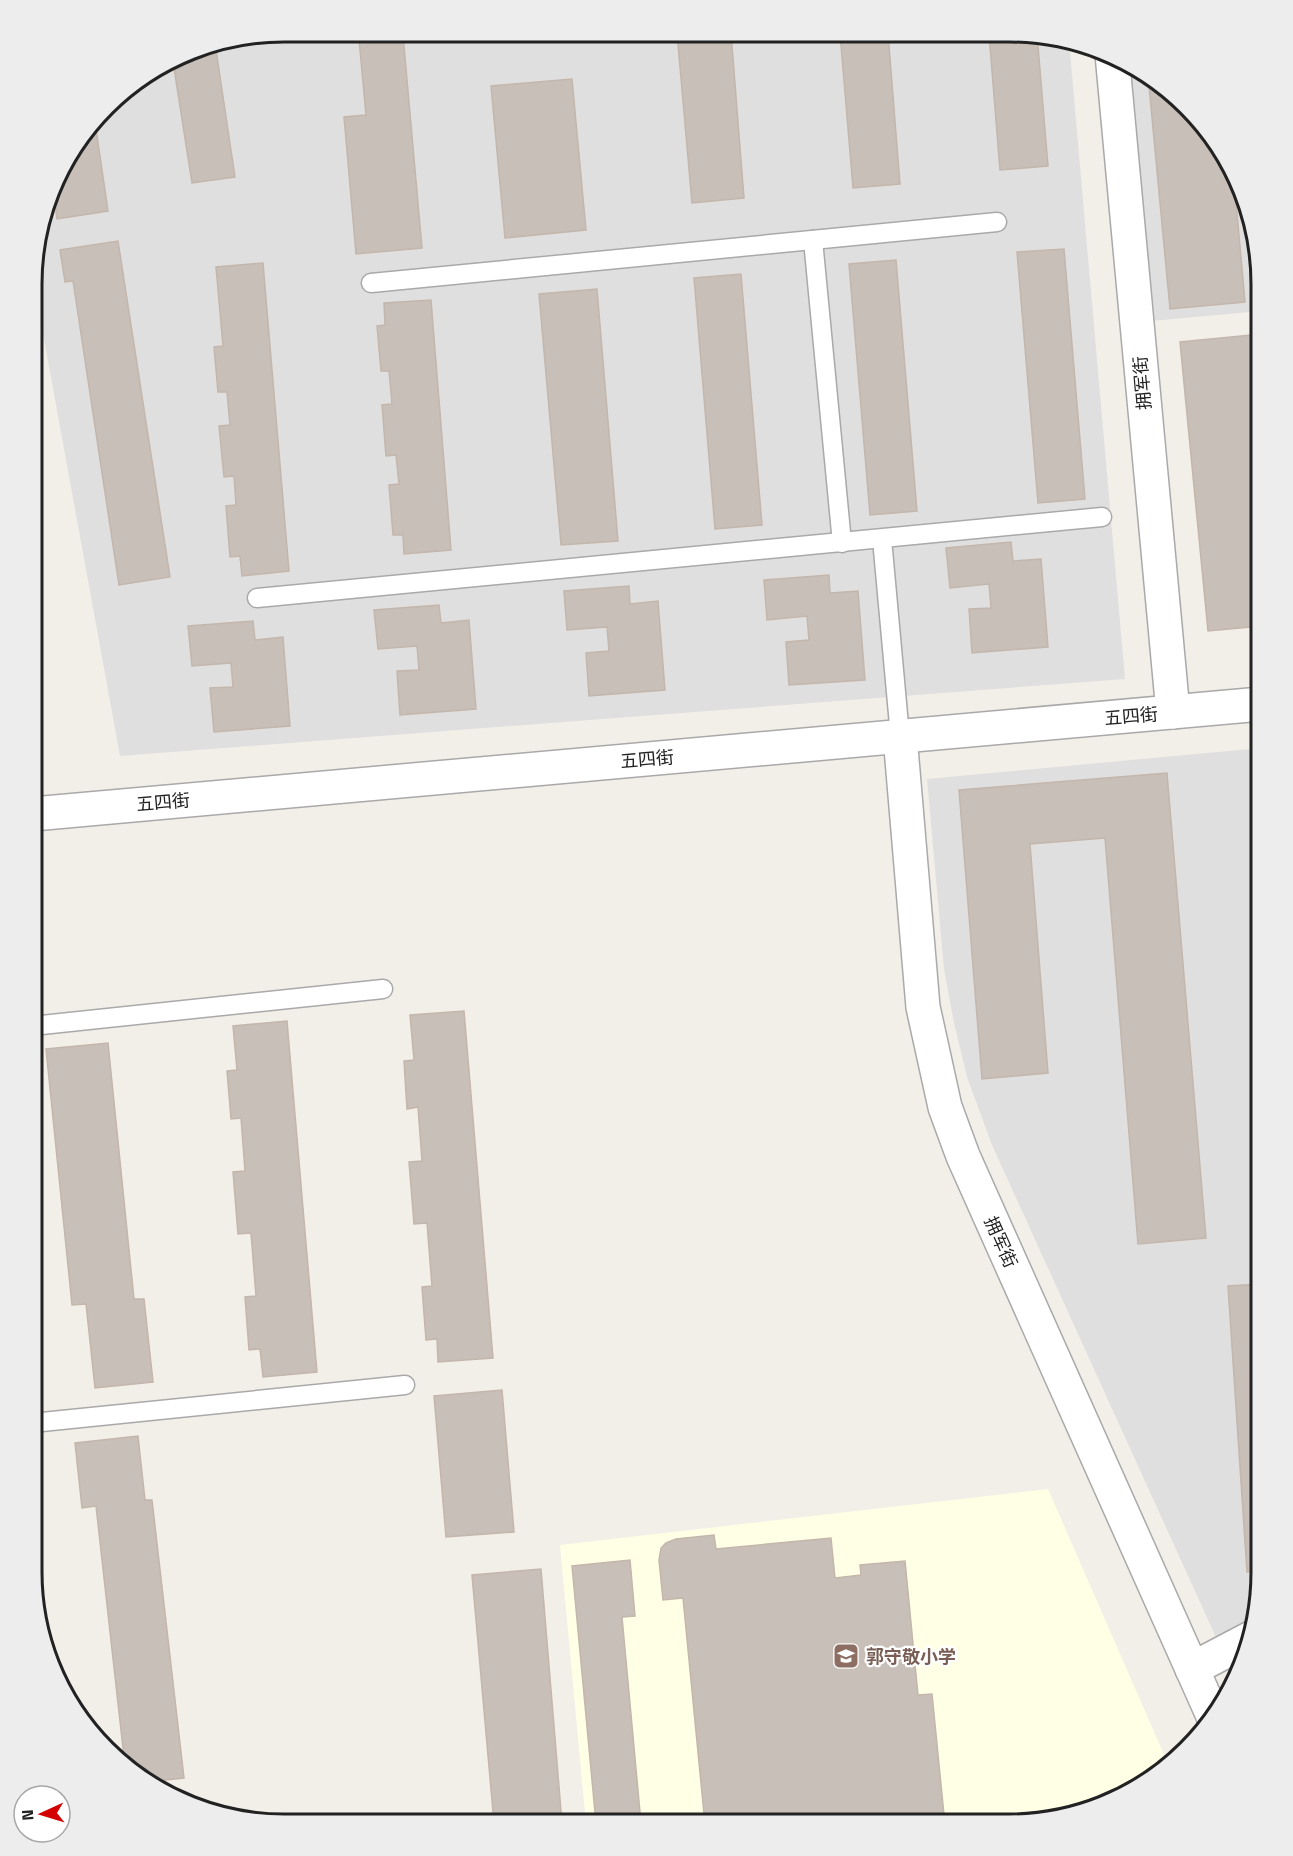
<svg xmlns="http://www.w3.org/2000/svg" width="1293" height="1856" font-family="'Titillium Web','Noto Sans SC',sans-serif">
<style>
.residential{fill:#e0dfdf}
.education{fill:#ffffe5}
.building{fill:#c7bfb8;stroke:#c4b6ab;stroke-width:1.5}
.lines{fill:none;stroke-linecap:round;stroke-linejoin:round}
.service-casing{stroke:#a9a9a9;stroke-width:21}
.minor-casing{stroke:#a9a9a9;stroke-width:36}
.service{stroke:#fff;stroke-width:18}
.minor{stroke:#fff;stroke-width:33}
.labels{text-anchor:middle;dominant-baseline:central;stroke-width:4.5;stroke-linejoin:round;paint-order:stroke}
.street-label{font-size:18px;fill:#222;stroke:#fff}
.education-label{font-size:18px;font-weight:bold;fill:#785e54;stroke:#fff;text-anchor:start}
.rim{fill:none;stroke:#222;stroke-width:3}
</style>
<rect width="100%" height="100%" fill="#f2efe9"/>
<g class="residential">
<path d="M284,32L1042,34L1069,41L1125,679L120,756L34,284V251L65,158L118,94L202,45Z"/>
<path d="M1128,64L1163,83L1236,173L1261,283V311L1151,321Z"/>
<path d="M1261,748V1589L1248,1654L1235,1679L992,1145L967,1077L954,1023L944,969L927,779Z"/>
</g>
<path class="education" d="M1048,1489L1169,1766L1120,1799L1010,1824L586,1823L560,1545Z"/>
<g class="building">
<path d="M677,33H731L744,198L692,203Z"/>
<path d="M840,33H888L900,184L853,188Z"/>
<path d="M989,34H1037L1048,166L1000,170Z"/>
<path d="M403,35L422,248L356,254L344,117L366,115L359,39Z"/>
<path d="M215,43L235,177L192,183L173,62L202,45Z"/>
<path d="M1148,75L1163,83L1233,169L1245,302L1170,309Z"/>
<path d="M572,79L586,230L505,238L491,86Z"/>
<path d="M95,122L108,211L57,219L55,203L49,204L65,158Z"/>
<path d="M118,241L170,577L119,585L73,281L65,282L60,250Z"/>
<path d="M1064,249L1085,499L1038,503L1017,252Z"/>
<path d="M896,260L917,511L870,515L849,264Z"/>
<path d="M263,263L289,571L242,576L240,556L230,557L226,506L236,505L234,476L224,477L219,426L230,425L227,392H218L214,347L223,346L216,267Z"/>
<path d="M741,274L762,525L715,529L694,278Z"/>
<path d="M597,289L618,541L561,545L539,294Z"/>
<path d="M431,300L451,550L404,554L403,535H393L389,485L399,484L396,455L386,456L382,405L392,404L389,371H381L377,326L385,325L384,303Z"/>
<path d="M1261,334V626L1208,631L1180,342Z"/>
<path d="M1011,542L1013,561L1041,559L1048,647L972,653L969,609L991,608L989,584L950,588L946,548Z"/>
<path d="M829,575L830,593L858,591L865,680L789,685L786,642L809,640L807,616L767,620L764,580Z"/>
<path d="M629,586L630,604L658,601L665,690L589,696L586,653L609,651L607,627L567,630L564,591Z"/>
<path d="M439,605L441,623L469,620L476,709L400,715L397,671L419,670L417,646L378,649L374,610Z"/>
<path d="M253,621L255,640L283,637L290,726L214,732L210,688L233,687L231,663L192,666L188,626Z"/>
<path d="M1258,768H1261V839L1256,840L1251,784L1259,783Z"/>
<path d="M1167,773L1206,1238L1138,1244L1105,838L1030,844L1048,1073L982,1079L959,790Z"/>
<path d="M1258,872H1261V909Z"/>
<path d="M464,1011L493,1358L438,1362L437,1339L426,1340L422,1287L432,1286L427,1223L414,1224L409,1162L422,1161L418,1107L407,1109L404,1061L414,1060L410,1015Z"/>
<path d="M287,1021L317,1372L263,1377L260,1349L249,1350L245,1297L256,1296L251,1233L238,1234L233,1172L245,1171L241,1118L231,1119L227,1071L237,1070L233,1026Z"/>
<path d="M108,1043L134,1299H144L153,1382L95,1388L86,1304L72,1305L46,1049Z"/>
<path d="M1261,1284V1571L1247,1572L1228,1286Z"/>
<path d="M502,1390L514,1532L446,1537L434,1396Z"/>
<path d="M138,1436L145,1500H152L184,1778L147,1782L130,1773L125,1766L96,1506L82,1508L75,1443Z"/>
<path d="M714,1535L716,1549L831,1538L835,1578L861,1575L860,1565L905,1561L918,1695L932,1694L944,1815L882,1821L881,1814L778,1824H705L683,1598L663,1600L659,1560L661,1548L666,1543L676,1539Z"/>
<path d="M630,1560L635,1616L622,1617L641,1823H596L572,1566Z"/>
<path d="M541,1569L562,1823H494L472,1575Z"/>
</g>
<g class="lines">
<g class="service-casing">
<g id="service">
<path d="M813,240L842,543"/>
<path d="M371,283L997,222"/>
<path d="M882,539L900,736"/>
<path d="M257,598L1102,517"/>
<path d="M32,1026L383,989"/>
<path d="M32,1423L405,1385"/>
</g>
</g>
<g class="minor-casing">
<g id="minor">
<path d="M1112,54L1173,712"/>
<path d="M900,736L923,1007L945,1107L963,1156L1214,1718"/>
<path d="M33,814L1261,704"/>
<path d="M1192,1669L1251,1638"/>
</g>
</g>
<use href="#service" class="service"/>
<use href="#minor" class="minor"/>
</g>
<defs>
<g id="school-square" transform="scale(1.35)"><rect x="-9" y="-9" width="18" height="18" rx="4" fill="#8d6e63" stroke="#fff"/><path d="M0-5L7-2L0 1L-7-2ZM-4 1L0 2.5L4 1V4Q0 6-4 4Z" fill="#fff"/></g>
</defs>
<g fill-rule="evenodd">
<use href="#school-square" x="846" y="1656"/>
</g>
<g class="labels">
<g class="street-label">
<text transform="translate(1142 383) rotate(-95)">拥军街</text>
<text transform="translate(1131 716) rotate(-5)">五四街</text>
<text transform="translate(647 759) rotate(-5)">五四街</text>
<text transform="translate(163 802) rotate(-5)">五四街</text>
<text transform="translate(1001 1242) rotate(66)">拥军街</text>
</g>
<g class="education-label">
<text x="866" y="1656">郭守敬小学</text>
</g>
</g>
<path d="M0 0H1293V1856H0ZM284 42H1009A242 242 0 0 1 1251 284V1572A242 242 0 0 1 1009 1814H284A242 242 0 0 1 42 1572V284A242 242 0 0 1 284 42Z" fill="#ededed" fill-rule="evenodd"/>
<path class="rim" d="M284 42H1009A242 242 0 0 1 1251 284V1572A242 242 0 0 1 1009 1814H284A242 242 0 0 1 42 1572V284A242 242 0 0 1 284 42Z"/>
<g transform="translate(42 1814) rotate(266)"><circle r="28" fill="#ffffff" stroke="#a7a7a7" stroke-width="1.5"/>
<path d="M0-4.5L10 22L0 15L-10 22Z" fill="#d40000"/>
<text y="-9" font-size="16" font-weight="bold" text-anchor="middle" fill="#222222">N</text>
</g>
</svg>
